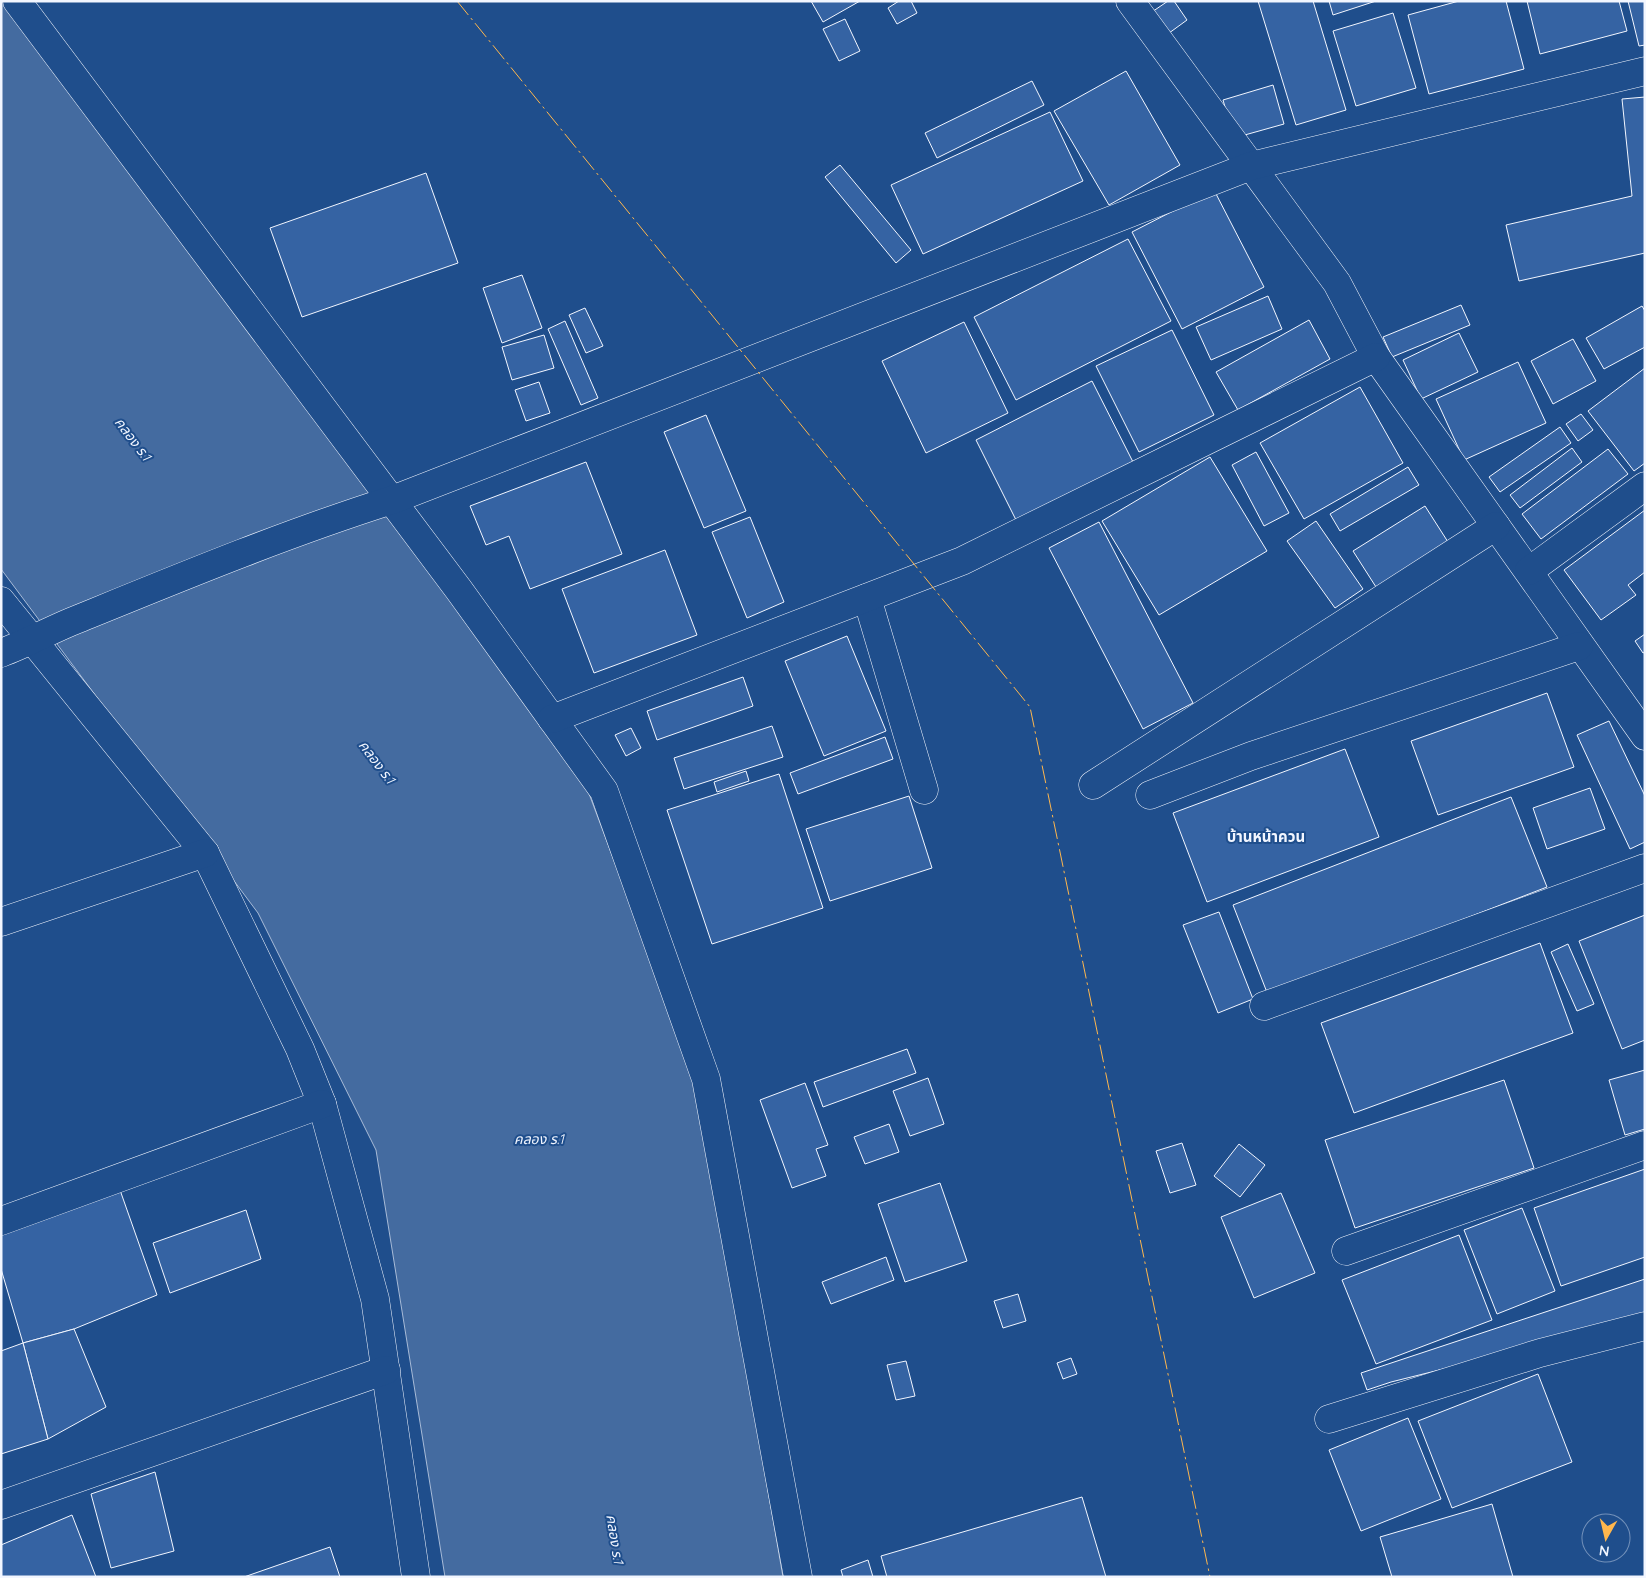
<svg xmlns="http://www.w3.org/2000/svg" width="1646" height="1578" font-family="Quicksand,'Noto Sans Thai',sans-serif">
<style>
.water{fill:#446ba0;stroke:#a8bbd7}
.building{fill:#3563a3;stroke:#f2f6ff}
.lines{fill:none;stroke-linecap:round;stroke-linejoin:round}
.minor-casing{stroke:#f2f6ff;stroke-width:29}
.minor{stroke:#1f4e8c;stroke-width:28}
.power{stroke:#ffb74d;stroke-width:1;stroke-dasharray:18 4 2.5 4;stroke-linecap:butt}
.labels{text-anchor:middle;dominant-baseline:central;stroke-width:4;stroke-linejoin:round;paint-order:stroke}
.water-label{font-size:14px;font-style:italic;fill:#f2f6ff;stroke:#1f4e8c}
.quarter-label{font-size:15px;font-weight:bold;fill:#f2f6ff;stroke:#1f4e8c}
</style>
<rect width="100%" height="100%" fill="#1f4e8c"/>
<path class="water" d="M1,1H7L585,783L697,1082L783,1577H445L376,1150L258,913L1,569Z"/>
<g class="building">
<path d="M811,1H860L823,22Z"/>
<path d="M899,1H911L917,13L897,24L888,8Z"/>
<path d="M1168,1H1174L1187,20L1165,36L1149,14Z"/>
<path d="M1258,1H1313L1346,110L1296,125Z"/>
<path d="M1329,1H1376L1333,15Z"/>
<path d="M1459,1H1506L1524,69L1429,94L1408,15Z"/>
<path d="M1527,1H1619L1627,31L1540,54Z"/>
<path d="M1628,1H1645V45L1639,46Z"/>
<path d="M1393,13L1416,88L1356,106L1333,31Z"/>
<path d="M845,19L860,51L839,61L823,29Z"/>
<path d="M1126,71L1180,165L1109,205L1054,111Z"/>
<path d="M1032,81L1044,105L937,158L925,133Z"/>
<path d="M1273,85L1284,124L1234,138L1223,100Z"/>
<path d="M1645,97V253L1519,281L1506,225L1632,196L1622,99Z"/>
<path d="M1050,112L1083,181L923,254L891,185Z"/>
<path d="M840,165L911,250L896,263L825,177Z"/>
<path d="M426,173L458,263L302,317L270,228Z"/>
<path d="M1214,190L1264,287L1182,329L1132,232Z"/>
<path d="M1128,239L1171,321L1016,400L974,317Z"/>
<path d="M522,275L542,328L502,343L483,288Z"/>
<path d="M1268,296L1282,329L1211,360L1196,327Z"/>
<path d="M1461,305L1470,325L1392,357L1383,337Z"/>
<path d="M1642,306L1645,311V347L1604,369L1586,338Z"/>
<path d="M585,308L603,346L586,353L569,315Z"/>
<path d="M1309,320L1330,359L1238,410L1216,372Z"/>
<path d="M565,321L598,398L581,405L548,329Z"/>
<path d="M964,322L1008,413L926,453L882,361Z"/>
<path d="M1172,330L1214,415L1139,452L1096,366Z"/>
<path d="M1459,333L1478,372L1421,399L1403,360Z"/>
<path d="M544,335L554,368L512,380L502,347Z"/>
<path d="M1573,339L1596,381L1553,404L1531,361Z"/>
<path d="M1518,362L1546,423L1464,460L1436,399Z"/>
<path d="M1645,368V463L1634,471L1588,411Z"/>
<path d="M1092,381L1133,462L1016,520L976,440Z"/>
<path d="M539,382L550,413L526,421L515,390Z"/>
<path d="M1360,387L1403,463L1304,519L1260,443Z"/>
<path d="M1581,414L1593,430L1578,441L1566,424Z"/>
<path d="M706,415L746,511L704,528L664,432Z"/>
<path d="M1560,427L1571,443L1500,492L1489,477Z"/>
<path d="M1572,448L1582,462L1520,508L1510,495Z"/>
<path d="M1608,449L1628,474L1541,539L1522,514Z"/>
<path d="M1256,452L1289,513L1264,526L1232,465Z"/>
<path d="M1210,457L1267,551L1159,615L1102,521Z"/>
<path d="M586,462L622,554L530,589L509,536L486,545L470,506Z"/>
<path d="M1408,467L1419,485L1340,531L1330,514Z"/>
<path d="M1425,506L1448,542L1376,587L1353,551Z"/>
<path d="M1645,510V572L1628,585L1636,595L1601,620L1564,570Z"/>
<path d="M750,517L784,602L747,618L712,532Z"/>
<path d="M1316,521L1363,589L1335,608L1287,541Z"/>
<path d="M1099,522L1193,703L1143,729L1049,548Z"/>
<path d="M665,550L697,635L594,673L562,589Z"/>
<path d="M1645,634V652L1643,653L1635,641Z"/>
<path d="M847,636L886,731L824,756L785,661Z"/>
<path d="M743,677L753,706L657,740L647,711Z"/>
<path d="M1547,693L1574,767L1438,815L1411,741Z"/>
<path d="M1609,721L1645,796V842L1630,849L1577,735Z"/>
<path d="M772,726L783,757L684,789L674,758Z"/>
<path d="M631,728L641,748L626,756L615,735Z"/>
<path d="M885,737L893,759L798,794L790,773Z"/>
<path d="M1345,749L1379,837L1207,902L1173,813Z"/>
<path d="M746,771L749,781L717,792L714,782Z"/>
<path d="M779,774L823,908L712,944L667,810Z"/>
<path d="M1590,788L1605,829L1547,849L1533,808Z"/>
<path d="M909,796L932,868L830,901L806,829Z"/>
<path d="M1511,797L1547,887L1268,995L1233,905Z"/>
<path d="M1219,912L1253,999L1218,1013L1183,925Z"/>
<path d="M1645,915V1040L1622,1049L1579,941Z"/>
<path d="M1540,943L1573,1033L1354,1113L1321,1023Z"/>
<path d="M1568,944L1594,1004L1577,1011L1551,952Z"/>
<path d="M907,1049L916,1073L823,1107L814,1082Z"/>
<path d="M1645,1070V1129L1625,1135L1609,1080Z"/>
<path d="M928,1078L944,1124L910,1136L893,1091Z"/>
<path d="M1504,1080L1534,1168L1355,1228L1325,1140Z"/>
<path d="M805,1083L828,1145L816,1149L826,1176L792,1188L760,1100Z"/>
<path d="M889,1124L899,1152L865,1164L854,1137Z"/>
<path d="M1182,1143L1196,1185L1170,1193L1156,1151Z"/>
<path d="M1239,1144L1265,1165L1240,1197L1214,1176Z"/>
<path d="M1645,1169V1257L1561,1286L1534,1208Z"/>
<path d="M940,1183L967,1261L905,1282L878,1204Z"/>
<path d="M120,1190L157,1295L74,1329L23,1343L1,1269V1232Z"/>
<path d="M1281,1193L1315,1273L1254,1298L1221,1217Z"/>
<path d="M1522,1208L1555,1291L1497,1314L1464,1230Z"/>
<path d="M246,1210L261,1259L170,1293L153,1243Z"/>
<path d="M1459,1235L1492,1320L1376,1364L1342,1280Z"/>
<path d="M886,1257L894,1280L831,1304L822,1282Z"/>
<path d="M1645,1279V1319L1391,1382L1367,1390L1361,1373Z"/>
<path d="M1018,1294L1026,1321L1003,1328L994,1301Z"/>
<path d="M74,1329L106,1407L48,1439L23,1343Z"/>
<path d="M23,1343L48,1439L1,1454V1351Z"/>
<path d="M1071,1358L1077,1374L1063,1379L1057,1363Z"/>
<path d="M906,1361L915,1396L896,1400L887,1365Z"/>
<path d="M1538,1374L1572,1462L1452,1508L1418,1421Z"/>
<path d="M1408,1418L1441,1499L1361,1531L1329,1450Z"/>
<path d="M155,1472L174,1551L111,1568L91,1494Z"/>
<path d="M1082,1497L1106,1577H887L881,1556Z"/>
<path d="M1492,1504L1513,1577H1392L1380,1537Z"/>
<path d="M72,1515L96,1577H1V1545Z"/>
<path d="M330,1547L340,1577H244Z"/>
<path d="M868,1560L873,1577H843L841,1570Z"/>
</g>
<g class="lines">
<g class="minor-casing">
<g id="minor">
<path d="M17,1L459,590L604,791L706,1079L798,1577"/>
<path d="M1130,1L1337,283L1376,357L1645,736"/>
<path d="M1529,571L1645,486"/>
<path d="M867,598L924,790"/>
<path d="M1,601L205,853L300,1049L322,1104L375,1299L416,1577"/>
<path d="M1,653C28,643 52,629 78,619C181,577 285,534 392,500L1251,166L1645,71"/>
<path d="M552,719L962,561L1376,357"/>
<path d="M1093,785L1496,526"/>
<path d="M1150,795L1251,756L1579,646"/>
<path d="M1,922L205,853"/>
<path d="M1264,1006L1645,868"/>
<path d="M1,1221L322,1104"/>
<path d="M1346,1251L1645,1145"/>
<path d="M1329,1419L1540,1353L1645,1326"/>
<path d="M1,1505L386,1370"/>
</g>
</g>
<use href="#minor" class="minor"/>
<path class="power" d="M457,1L1030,707L1210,1577"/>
</g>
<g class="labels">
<g class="water-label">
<text transform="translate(133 439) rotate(53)">คลอง ร.1</text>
<text transform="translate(377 762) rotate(53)">คลอง ร.1</text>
<text x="539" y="1139">คลอง ร.1</text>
<text transform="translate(615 1539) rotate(81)">คลอง ร.1</text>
</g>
<g class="quarter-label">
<text x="1266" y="836">บ้านหน้าควน</text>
</g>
</g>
<rect width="1646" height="1578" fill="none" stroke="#f2f6ff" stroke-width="5"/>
<g transform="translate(1606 1538) rotate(188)"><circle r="24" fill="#1f4e8c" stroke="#7391ba"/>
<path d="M0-4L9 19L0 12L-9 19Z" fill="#ffb74d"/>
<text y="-8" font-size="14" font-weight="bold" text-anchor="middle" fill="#f2f6ff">N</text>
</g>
</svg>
